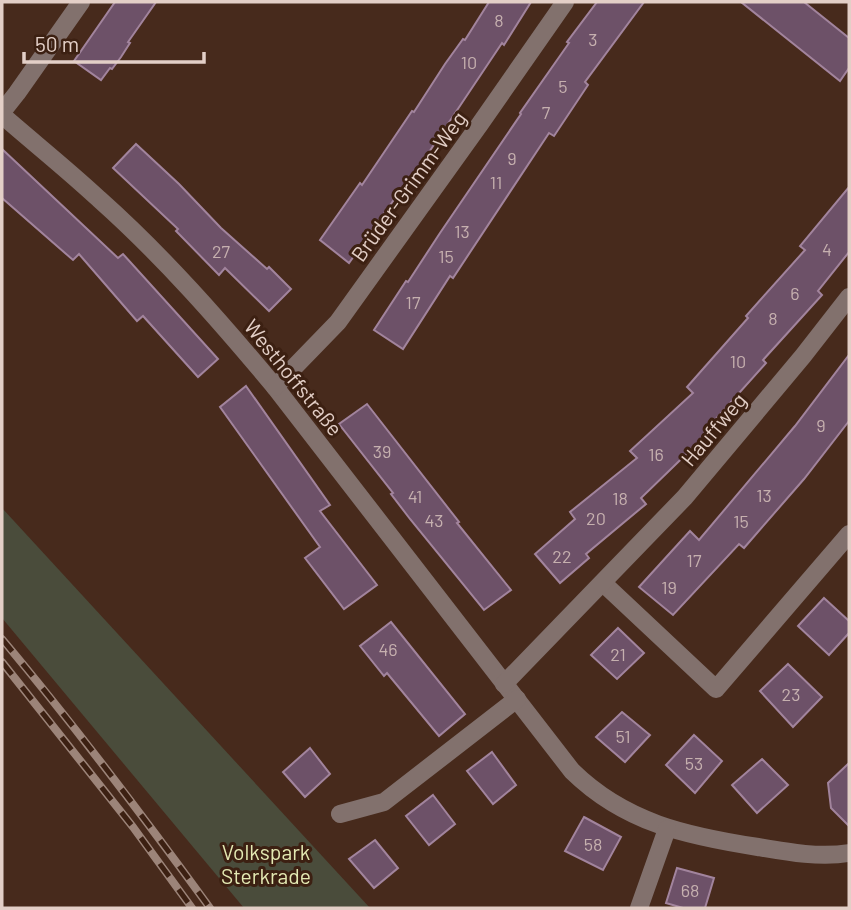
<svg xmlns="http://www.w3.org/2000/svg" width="851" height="910" font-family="Barlow,sans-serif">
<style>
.green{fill:#4a4c3b}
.building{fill:#6d5168;stroke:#a2849d;stroke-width:2}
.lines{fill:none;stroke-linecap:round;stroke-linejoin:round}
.minor{stroke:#82716d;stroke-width:18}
.rail-casing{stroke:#9c8479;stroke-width:8}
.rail{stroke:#3c2012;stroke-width:5;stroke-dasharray:16;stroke-linecap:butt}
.labels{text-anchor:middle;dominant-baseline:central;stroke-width:6;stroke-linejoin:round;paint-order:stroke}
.number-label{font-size:18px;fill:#c6b0af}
.street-label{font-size:21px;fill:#e3cfc7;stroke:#3c2012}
.park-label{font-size:21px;fill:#e4e9b3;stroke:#3c2012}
</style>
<rect width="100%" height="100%" fill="#472a1c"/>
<path class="green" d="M2,508L370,908H244L2,618Z"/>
<g class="building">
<path d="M115,2H156L128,42L130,43L121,57L112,69L110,68L101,80L74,61Z"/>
<path d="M489,2H531L504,45L502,43L405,188L403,187L349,263L320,240L360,183L362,185L412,111L414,112L445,64L463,39L465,40Z"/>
<path d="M597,2H644L585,82L588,85L554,136L549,133L453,278L450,276L403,349L374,330L406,281L408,282L440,233L521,114L520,113L569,43L567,42Z"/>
<path d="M741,2H804L849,38V68L840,81Z"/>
<path d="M136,144L179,184L221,228L267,269L269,267L291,289L269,311L225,268L219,275L176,231L178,229L113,168Z"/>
<path d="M2,149L118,258L123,254L218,359L198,377L143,316L137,321L79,254L73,260L2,198Z"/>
<path d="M849,187V252L818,291L822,295L763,360L766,363L704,432L706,435L641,498L646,504L586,554L589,558L560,583L535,554L575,519L570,512L637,458L630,451L693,393L687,387L748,318L746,316L805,250L800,246Z"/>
<path d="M849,355V421L804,479L744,548L739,544L673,615L639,587L690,531L699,540L795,426Z"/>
<path d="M246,386L330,505L320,511L377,585L344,609L305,558L320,547L220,407Z"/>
<path d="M367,404L459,522L457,523L511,590L484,610L410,519L391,494L393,493L339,424Z"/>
<path d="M824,598L849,621V633L829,655L798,626Z"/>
<path d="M391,622L465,714L439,736L387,673L384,676L360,646Z"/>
<path d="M618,628L644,653L617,679L591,655Z"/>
<path d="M788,664L822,697L793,727L760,691Z"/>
<path d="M622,712L650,735L625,762L596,737Z"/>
<path d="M694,735L722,761L695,793L666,765Z"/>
<path d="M310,748L330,774L305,797L283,772Z"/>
<path d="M492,752L516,785L493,804L467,771Z"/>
<path d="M762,759L788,785L757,813L732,785Z"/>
<path d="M849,763V826L831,808L828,783Z"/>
<path d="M433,795L455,824L429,845L406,816Z"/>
<path d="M584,817L621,837L603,870L565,851Z"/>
<path d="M375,840L398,868L374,888L349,859Z"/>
<path d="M677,868L714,878L705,908H683L666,903Z"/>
</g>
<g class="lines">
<g class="minor">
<path d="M2,112L17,93L81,2"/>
<path d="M2,115C34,143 68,170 99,199C163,256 220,321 275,387L572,771C625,823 687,836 758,847C787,852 820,858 849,853"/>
<path d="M275,387L338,322L480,124L565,2"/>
<path d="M603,583L716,689L849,534"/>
<path d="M504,684L685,497L803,356L849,297"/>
<path d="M340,814L384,802L517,699"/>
<path d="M639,908L667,829"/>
</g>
<g class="rail-casing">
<g id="rail">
<path d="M2,639C75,726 143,816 210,908"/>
<path d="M2,662L133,827L192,908"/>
</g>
</g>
<use href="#rail" class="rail"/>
</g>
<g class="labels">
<g class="number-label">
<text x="499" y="20">8</text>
<text x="593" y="39">3</text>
<text x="469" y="62">10</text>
<text x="563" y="86">5</text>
<text x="546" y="112">7</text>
<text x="512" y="158">9</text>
<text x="496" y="182">11</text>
<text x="462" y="231">13</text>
<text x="827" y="249">4</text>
<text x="221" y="251">27</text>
<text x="446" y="256">15</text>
<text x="795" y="293">6</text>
<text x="413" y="302">17</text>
<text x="773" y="318">8</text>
<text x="738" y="361">10</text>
<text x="821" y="425">9</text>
<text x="382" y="451">39</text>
<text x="656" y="454">16</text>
<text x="764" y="495">13</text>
<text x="415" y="496">41</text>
<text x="620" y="498">18</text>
<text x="596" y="518">20</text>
<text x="434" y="520">43</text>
<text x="741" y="521">15</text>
<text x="562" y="556">22</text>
<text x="694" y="560">17</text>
<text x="669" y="587">19</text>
<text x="388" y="649">46</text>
<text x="618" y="654">21</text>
<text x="791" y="694">23</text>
<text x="623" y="736">51</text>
<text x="694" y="763">53</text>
<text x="593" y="844">58</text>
<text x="690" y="890">68</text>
</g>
<g class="street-label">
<text transform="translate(408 186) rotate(-54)">Brüder-Grimm-Weg</text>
<text transform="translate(294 377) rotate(51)">Westhoffstraße</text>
<text transform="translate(713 429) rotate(-50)">Hauffweg</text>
</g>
<g class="park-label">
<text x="266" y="851">Volkspark<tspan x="266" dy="24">Sterkrade</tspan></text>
</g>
</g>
<rect width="851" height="910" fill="none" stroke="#e3cfc7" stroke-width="7"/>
<path d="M24 52v10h180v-10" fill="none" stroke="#e3cfc7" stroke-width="3.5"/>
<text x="35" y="52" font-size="21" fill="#e3cfc7" stroke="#3c2012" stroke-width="5" paint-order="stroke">50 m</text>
</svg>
